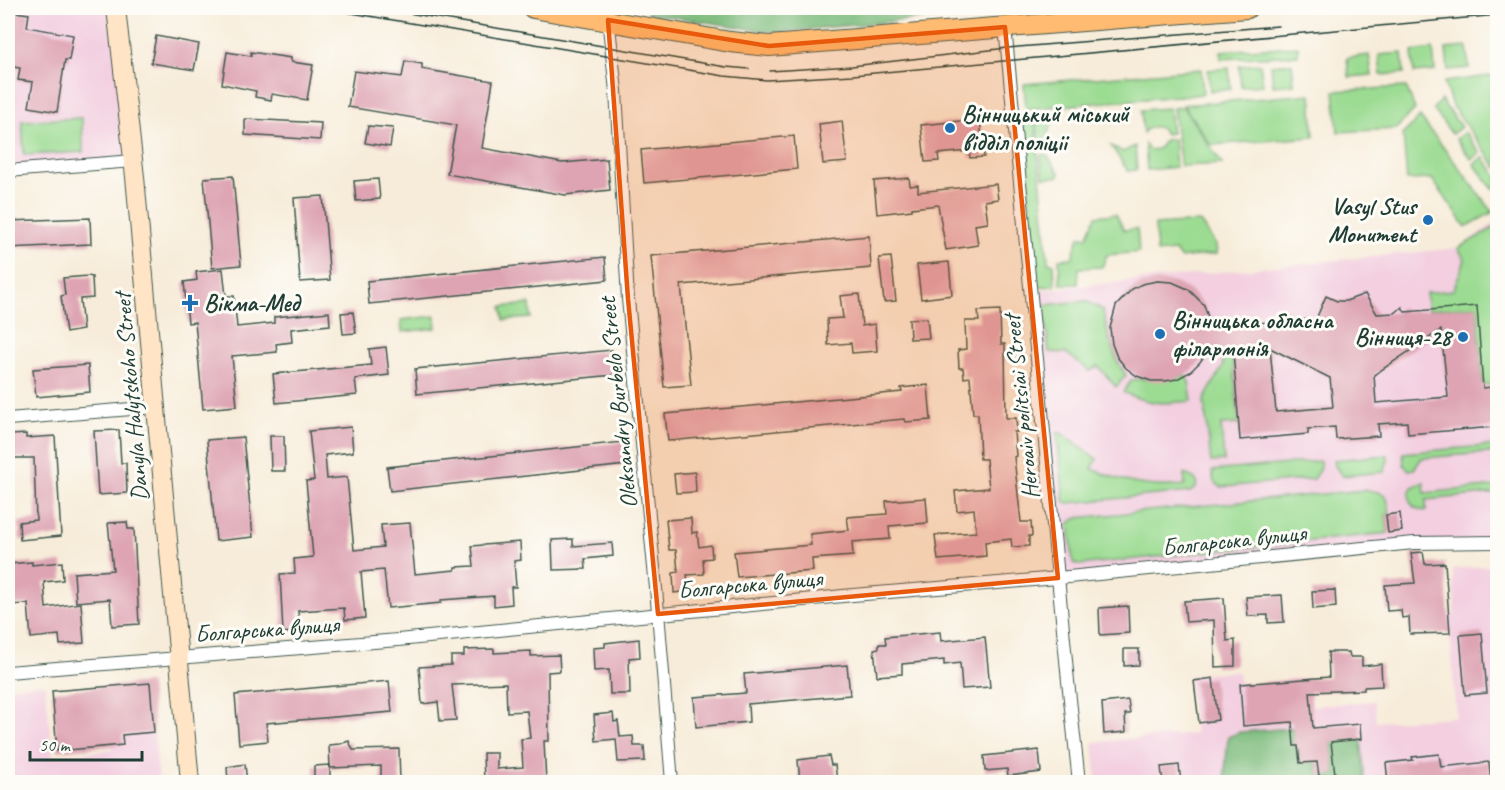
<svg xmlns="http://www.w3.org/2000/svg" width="1505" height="790" font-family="Caveat,sans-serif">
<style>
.built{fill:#f3cfe0}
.green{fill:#9bdb92;stroke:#5d8c63;stroke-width:1.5}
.forest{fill:#7cbb7c;stroke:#4e7c58;stroke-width:1.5}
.building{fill:#dea4b4;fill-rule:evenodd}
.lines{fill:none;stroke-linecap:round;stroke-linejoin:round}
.street-casing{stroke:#3f574d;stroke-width:14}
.secondary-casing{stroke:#3f574d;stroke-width:20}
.primary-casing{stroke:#3f574d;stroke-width:22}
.street{stroke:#fff;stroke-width:12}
.secondary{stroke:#ffe4c6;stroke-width:18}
.primary{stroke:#ffbb71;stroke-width:20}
.tram{stroke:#1f3d34;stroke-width:1.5}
.marked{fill:#e8590c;fill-opacity:0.2;stroke:#e8590c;stroke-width:4.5;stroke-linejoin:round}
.poi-dot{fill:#1f6fb2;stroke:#fdfcf7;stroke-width:2}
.labels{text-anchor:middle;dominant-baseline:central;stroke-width:6;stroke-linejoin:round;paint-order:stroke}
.poi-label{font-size:24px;font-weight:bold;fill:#1f3d34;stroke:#fdfcf7;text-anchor:start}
.street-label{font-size:24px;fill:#1f3d34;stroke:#fdfcf7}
</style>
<rect width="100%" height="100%" fill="#fdfcf7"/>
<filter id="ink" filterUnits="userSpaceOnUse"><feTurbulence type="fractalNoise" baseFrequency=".0167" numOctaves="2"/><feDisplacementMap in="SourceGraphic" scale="12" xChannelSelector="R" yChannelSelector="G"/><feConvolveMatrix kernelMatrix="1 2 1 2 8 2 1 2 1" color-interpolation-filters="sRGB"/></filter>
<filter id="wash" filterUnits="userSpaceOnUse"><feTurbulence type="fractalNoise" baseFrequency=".008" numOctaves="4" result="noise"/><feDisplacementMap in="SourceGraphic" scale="24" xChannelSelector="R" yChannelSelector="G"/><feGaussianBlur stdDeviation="1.35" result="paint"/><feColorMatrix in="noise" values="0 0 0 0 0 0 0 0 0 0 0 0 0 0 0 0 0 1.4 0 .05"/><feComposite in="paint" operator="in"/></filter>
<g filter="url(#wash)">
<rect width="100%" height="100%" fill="#f7ecd9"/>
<g class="built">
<path d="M8,8H116L132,160L8,170Z"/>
<path d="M1497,221V542L1414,543L1058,578L1031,291L1458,248Z"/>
<path d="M1497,565V782H1097L1093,742L1195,734L1189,676L1238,671L1240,684L1309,678L1312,706L1374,701L1376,722L1456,717L1449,616L1455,614L1453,569Z"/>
<path d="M45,684L53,756L112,750V746L122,735L154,732L159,782H8V687Z"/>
</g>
<g class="green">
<path d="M917,8H1056L919,19Z"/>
<path d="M1298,46V55L1221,59V51Z"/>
<path d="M1467,47L1469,68L1448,70L1446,49Z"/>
<path d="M1433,49L1435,71L1414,73L1412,52Z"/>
<path d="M1402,53L1404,73L1381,75L1379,55Z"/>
<path d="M1369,55L1372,75L1349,77L1347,58Z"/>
<path d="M1292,63L1294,84L1273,86L1271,65Z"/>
<path d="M1260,64L1263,85L1241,87L1239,66Z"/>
<path d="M1229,68L1231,89L1210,91L1208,70Z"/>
<path d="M1201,69L1203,94L1026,109L1024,84Z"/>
<path d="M1497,75H1498L1497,168L1452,106L1444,82Z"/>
<path d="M1406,87L1415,109L1396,129L1338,132L1334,91Z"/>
<path d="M1311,94L1314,137L1211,145L1183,105Z"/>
<path d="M1441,100L1461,127L1452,134L1433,109Z"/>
<path d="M1183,107L1222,164L1181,166L1173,108Z"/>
<path d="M1169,108L1172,133L1165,134L1162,129C1155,125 1148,127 1143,133L1141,110Z"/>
<path d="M1053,117L1055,119L1044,141H1039L1036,118Z"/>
<path d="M1420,117L1493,212L1466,227L1432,179L1407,180L1403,134Z"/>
<path d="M82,118L83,152L24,155L22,121Z"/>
<path d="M1022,122H1035L1048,262L1054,264L1055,286L1037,287Z"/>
<path d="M1465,132L1480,153L1471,159L1456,139Z"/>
<path d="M1174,139L1176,167L1147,170L1145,144L1150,150L1158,149L1165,140Z"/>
<path d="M1111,146L1123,152L1135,146L1137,170L1128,171Z"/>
<path d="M1046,154L1060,174L1057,177H1043L1041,155Z"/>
<path d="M1483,157L1497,176V185L1493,189L1474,164Z"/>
<path d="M1116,214L1124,230L1137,229L1139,252L1107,255L1102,267L1079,268L1078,284H1060L1059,259L1072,258L1079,237H1087L1096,216Z"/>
<path d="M1200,222L1216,245L1217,254L1180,258L1175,251L1157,253L1155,225Z"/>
<path d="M1497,226V384L1483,385L1477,306L1428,310L1426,293L1453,290L1465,260L1458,248Z"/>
<path d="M1086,301L1103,310C1108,334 1111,355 1126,375L1116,387L1098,366L1090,371L1066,353L1049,352L1044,305Z"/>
<path d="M530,304L531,318L504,320L502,307Z"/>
<path d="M435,316L436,328L402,332L401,320Z"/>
<path d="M1232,350L1239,424L1221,425L1224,461L1211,462L1204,400L1223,366L1222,351Z"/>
<path d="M1185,375L1189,382L1192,401C1164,404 1149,405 1123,392L1132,380C1151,376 1164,384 1185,375Z"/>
<path d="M1057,433H1061L1097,459L1092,469C1125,483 1149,489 1185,485L1184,474L1194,478L1197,482L1196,488L1190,492L1068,503L1064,501Z"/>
<path d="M1497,445V452L1422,458L1414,469L1409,470L1404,465L1403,453Z"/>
<path d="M1388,455V460L1384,472L1342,476L1335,466L1334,460Z"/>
<path d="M1320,461L1321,467L1313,479L1221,487L1214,482L1212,471Z"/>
<path d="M1424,482L1425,493L1497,486V493L1426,500V511C1412,510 1405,500 1412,487Z"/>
<path d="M1365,490L1379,492L1387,498L1390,515H1386L1388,533L1078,565L1073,563L1069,524L1076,518Z"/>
</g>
<g class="forest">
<path d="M649,8H917L919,19L779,32L757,30L647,13Z"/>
<path d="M1293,728L1294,745L1299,751L1300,763L1317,762L1319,776L1335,774L1331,742L1361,739L1365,782H1224L1228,737L1240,732Z"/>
</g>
<g id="blocks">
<g class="building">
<path d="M8,11L29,14L27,27L73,35L69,60H65L57,112L29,107L33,82L18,80L20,68L8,66Z"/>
<path d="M156,36L199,44L194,70L151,63Z"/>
<path d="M227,52L251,56V52L291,58V62L313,65L307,100L272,94L271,100L255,97L256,91L222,84Z"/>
<path d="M405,61L422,64V69L493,81L482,148L562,163L607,159L610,190L565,195L447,174L456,125L348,107L354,71L402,77Z"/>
<path d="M245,119L321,123L320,140L245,135Z"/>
<path d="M980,119L984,157L970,158L969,151L938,154L939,161L925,162L921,125Z"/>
<path d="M842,121L847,162L823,164L819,124Z"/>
<path d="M368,126L393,128L390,147L365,143Z"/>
<path d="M794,136L797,169L644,183L641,150Z"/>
<path d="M233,176L241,265L212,268L204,178Z"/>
<path d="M909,178L910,186L918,185V192L996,184L998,199L985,201L988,223L975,225L978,245L946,250L938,205L912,208V210L877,214L874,181Z"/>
<path d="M378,179L380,199L356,201L354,181Z"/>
<path d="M323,196L330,280L300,282L294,198Z"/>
<path d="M90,218L91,244L8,248V221Z"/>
<path d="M869,236L871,268L681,285L691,385L664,387L651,256Z"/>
<path d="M605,257L607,280L369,304L367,281Z"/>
<path d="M891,257L896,301L884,302L879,258Z"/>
<path d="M949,262L952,295L921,299L917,265Z"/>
<path d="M223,269L226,296H234L237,327L274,323V317L329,312L330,325L291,329L292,342L276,344L277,352L232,356L237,406L203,409L195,322L188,323L184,282L197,280L196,272Z"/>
<path d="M89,276L92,277L93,298L80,299L83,330L66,333L61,296L65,295L63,278Z"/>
<path d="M1157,281L1172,282L1188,289L1204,305L1211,326L1285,321L1287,315L1297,320L1316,319L1326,296L1337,301H1346L1365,294L1377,314L1395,313L1402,307L1405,312L1477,306L1483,388L1492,387L1495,427L1408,434L1407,422L1378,424L1379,436L1336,439L1335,427L1308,429V434L1240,440L1233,351L1207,352L1200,362L1190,372L1177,379L1165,381H1151L1137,376L1126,368L1117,357L1112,344L1110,328L1116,306L1132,289L1142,284ZM1441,330L1448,397L1376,403L1374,375ZM1270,348L1330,378L1333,407L1276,412Z"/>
<path d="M859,294L862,326L875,324L877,351L852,353L851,343L828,345L827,319L843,318L840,296Z"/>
<path d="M1000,310L1001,344H1005L1006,418H1016L1017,432H1014L1016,456L1014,457L1021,522H1031L1032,536H1029V546L1012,547L1011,539L985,542L986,556L938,560L935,535L976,532L974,509L957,511L955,491L989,488L986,459H980L978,414H973L970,377L964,378L963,368H959L958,350L966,349L965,321H979L978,311Z"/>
<path d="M353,312L356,333L343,334L341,313Z"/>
<path d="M927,318L929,338L910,339L909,319Z"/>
<path d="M386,347L389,375L355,379L357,395L276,403L273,374L371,365L369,349Z"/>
<path d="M612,350L614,375L417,394L415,369Z"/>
<path d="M88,365L90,392L36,397L33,369Z"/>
<path d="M928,385L931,420L905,422L904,419L668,441L665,414L902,392L901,388Z"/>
<path d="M351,427L353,452L325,455L327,479L347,477L354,550L383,547L381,525L410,523L415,574L455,570V567L474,566L472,546L520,542L521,560L514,561L516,587H511L512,604L494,606V596L441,600V603L388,608L384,570L361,572L365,618L345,620L344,608L298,611L300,631L283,633L280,574L295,573L294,559L313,557L306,481L314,480L309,431Z"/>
<path d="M119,430L121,463H126L127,493L98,495L94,431Z"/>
<path d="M26,434V438L55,436L61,536L20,540L19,522L36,520L34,458H11V435Z"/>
<path d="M270,436H284L285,471H271Z"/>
<path d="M243,437L253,537L216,541L207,440Z"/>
<path d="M623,442L626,465L390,491L387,467Z"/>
<path d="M695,472L696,492L676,493L674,474Z"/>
<path d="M926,498L928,523L889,526L890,539L852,542L853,556L812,559L813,571L737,577L734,552L811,545L810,534L849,530L847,517L887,514L886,501Z"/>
<path d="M1400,513L1402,531L1388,533L1386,515Z"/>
<path d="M691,518L692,533L697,532L699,547L711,545L712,558L703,559L704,574L687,575L689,591L674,593L673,573L678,572L676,550H669L666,520Z"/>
<path d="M127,522L128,529H134L139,624L112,626L110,599L76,602L74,573L113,570L108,523Z"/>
<path d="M573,539V546L612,543L613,556L585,559L586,569L553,570L552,540Z"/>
<path d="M1423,552L1425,564L1445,563L1450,633L1410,634L1409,617L1402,618L1401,610L1387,611L1385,585L1415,583L1411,553Z"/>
<path d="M32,562V565L62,562L63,580L44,582L46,608L81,603L84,643L60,645L59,635L31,638L28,604L8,605V564Z"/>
<path d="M1335,590L1336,607L1313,609L1312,591Z"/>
<path d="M1282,595L1284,622L1268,623V615L1248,616L1246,597Z"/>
<path d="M1224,598L1227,641L1235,640V666L1215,667L1214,620L1186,622L1184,601Z"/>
<path d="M1128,606L1129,633L1100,635L1099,608Z"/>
<path d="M940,632L941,641L985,637L990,687L962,689L960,663L944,665V660L902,664V674L877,676L874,649L879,648V644H886L885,637Z"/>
<path d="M1482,633L1487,693L1465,695L1460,635Z"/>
<path d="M639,639L640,657L629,658L630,694H610L609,670L594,671L593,648L605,647V643Z"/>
<path d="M494,649V653L531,651V656L559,655L560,671L548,672L549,741H544L546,783H484L483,753H497V769L523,767L521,739L530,738L527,711L507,712L506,683L452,685L456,720L440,721L438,702L422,704L419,667L451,665V656H464V650Z"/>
<path d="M1124,649H1139V665L1124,666Z"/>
<path d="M1328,652H1349L1350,657H1362V666L1381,664L1382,686L1364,687V690L1310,692L1313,728L1360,724L1361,739L1331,742L1335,774L1319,776L1317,762L1300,763L1298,746H1294L1292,722L1243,726L1240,684L1329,677Z"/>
<path d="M847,665L850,695L748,704L749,722L696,727L694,697L746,693L744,674Z"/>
<path d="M1213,678L1218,720L1199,723L1194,681Z"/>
<path d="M389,681L392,712L266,723L268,741L239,744L235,695Z"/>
<path d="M150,683L154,732L122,735L123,745L57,751L52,691Z"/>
<path d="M1128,700L1130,714H1125L1126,732L1104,734L1102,703Z"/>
<path d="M613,713L614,722L618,721L620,737L633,736L634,746H644L645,761L618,762L616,739L596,741L594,715Z"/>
<path d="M349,741L353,750L399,749L400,783H381V766L330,768L329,745L340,744Z"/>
<path d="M1039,750L1041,772L1008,776L1007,769L985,771L984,756Z"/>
<path d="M1439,754L1441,767L1489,762L1491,783H1388L1386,763L1413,760L1412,757Z"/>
<path d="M829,756L831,765H835L837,780L800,783L798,760Z"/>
<path d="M245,764L247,783H228L227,767Z"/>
<path d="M330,765V781L314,782V766Z"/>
<path d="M1179,765L1181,783H1163L1161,767Z"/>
</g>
</g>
</g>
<g filter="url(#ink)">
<use href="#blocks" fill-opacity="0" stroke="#3f574d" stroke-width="1.5"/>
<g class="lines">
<g class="street-casing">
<g id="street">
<path d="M607,8L616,91L628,299L656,588L672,782"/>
<path d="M1005,27L1068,681L1079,782"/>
<path d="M8,171L133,161"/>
<path d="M8,419L156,407"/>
<path d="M8,672L398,640L853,595L1058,578L1414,543L1498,542"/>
</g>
</g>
<g class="secondary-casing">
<path id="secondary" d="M116,8L135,177L190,782"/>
</g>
<g class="primary-casing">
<path id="primary" d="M533,8L730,42L769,46L1247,8"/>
</g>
<use href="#street" class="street"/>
<use href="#secondary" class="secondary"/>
<use href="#primary" class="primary"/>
<g class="tram">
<path d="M322,8L724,76L767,80L853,75L1498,15"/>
<path d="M379,8L726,67L749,69"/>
<path d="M770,71L852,66L1007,48L1278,26"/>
</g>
</g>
</g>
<path class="marked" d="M608,20L769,46L1005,27L1058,578L658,614L628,299Z"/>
<g class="poi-dot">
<circle cx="950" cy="128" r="6"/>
<circle cx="1428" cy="220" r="6"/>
<path d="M187 294h6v6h6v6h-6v6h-6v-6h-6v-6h6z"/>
<circle cx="1160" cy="334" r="6"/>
<circle cx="1463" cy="337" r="6"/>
</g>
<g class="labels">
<g class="poi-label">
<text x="962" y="114">Вінницький міський<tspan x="962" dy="28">відділ поліціі</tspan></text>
<text x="1416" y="206" text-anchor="end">Vasyl Stus<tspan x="1416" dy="28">Monument</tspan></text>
<text x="204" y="303">Вікма-Мед</text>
<text x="1172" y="320">Вінницька обласна<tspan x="1172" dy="28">філармонія</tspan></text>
<text x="1451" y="337" text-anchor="end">Вінниця-28</text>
</g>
<g class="street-label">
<text transform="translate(131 397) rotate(-95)">Danyla Halytskoho Street</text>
<text transform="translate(618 403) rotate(-96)">Oleksandry Burbelo Street</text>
<text transform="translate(1021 407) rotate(-96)">Heroaiv politsiai Street</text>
<text transform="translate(1234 540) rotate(-6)">Болгарська вулиця</text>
<text transform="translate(750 584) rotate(-5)">Болгарська вулиця</text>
<text transform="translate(267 629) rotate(-4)">Болгарська вулиця</text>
</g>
</g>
<rect width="1505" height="790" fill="none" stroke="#fdfcf7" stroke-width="30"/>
<path d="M30 751v9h112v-9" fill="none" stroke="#1f3d34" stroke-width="3"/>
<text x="39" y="751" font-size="18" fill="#1f3d34" stroke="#fdfcf7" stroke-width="4.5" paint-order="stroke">50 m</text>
</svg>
